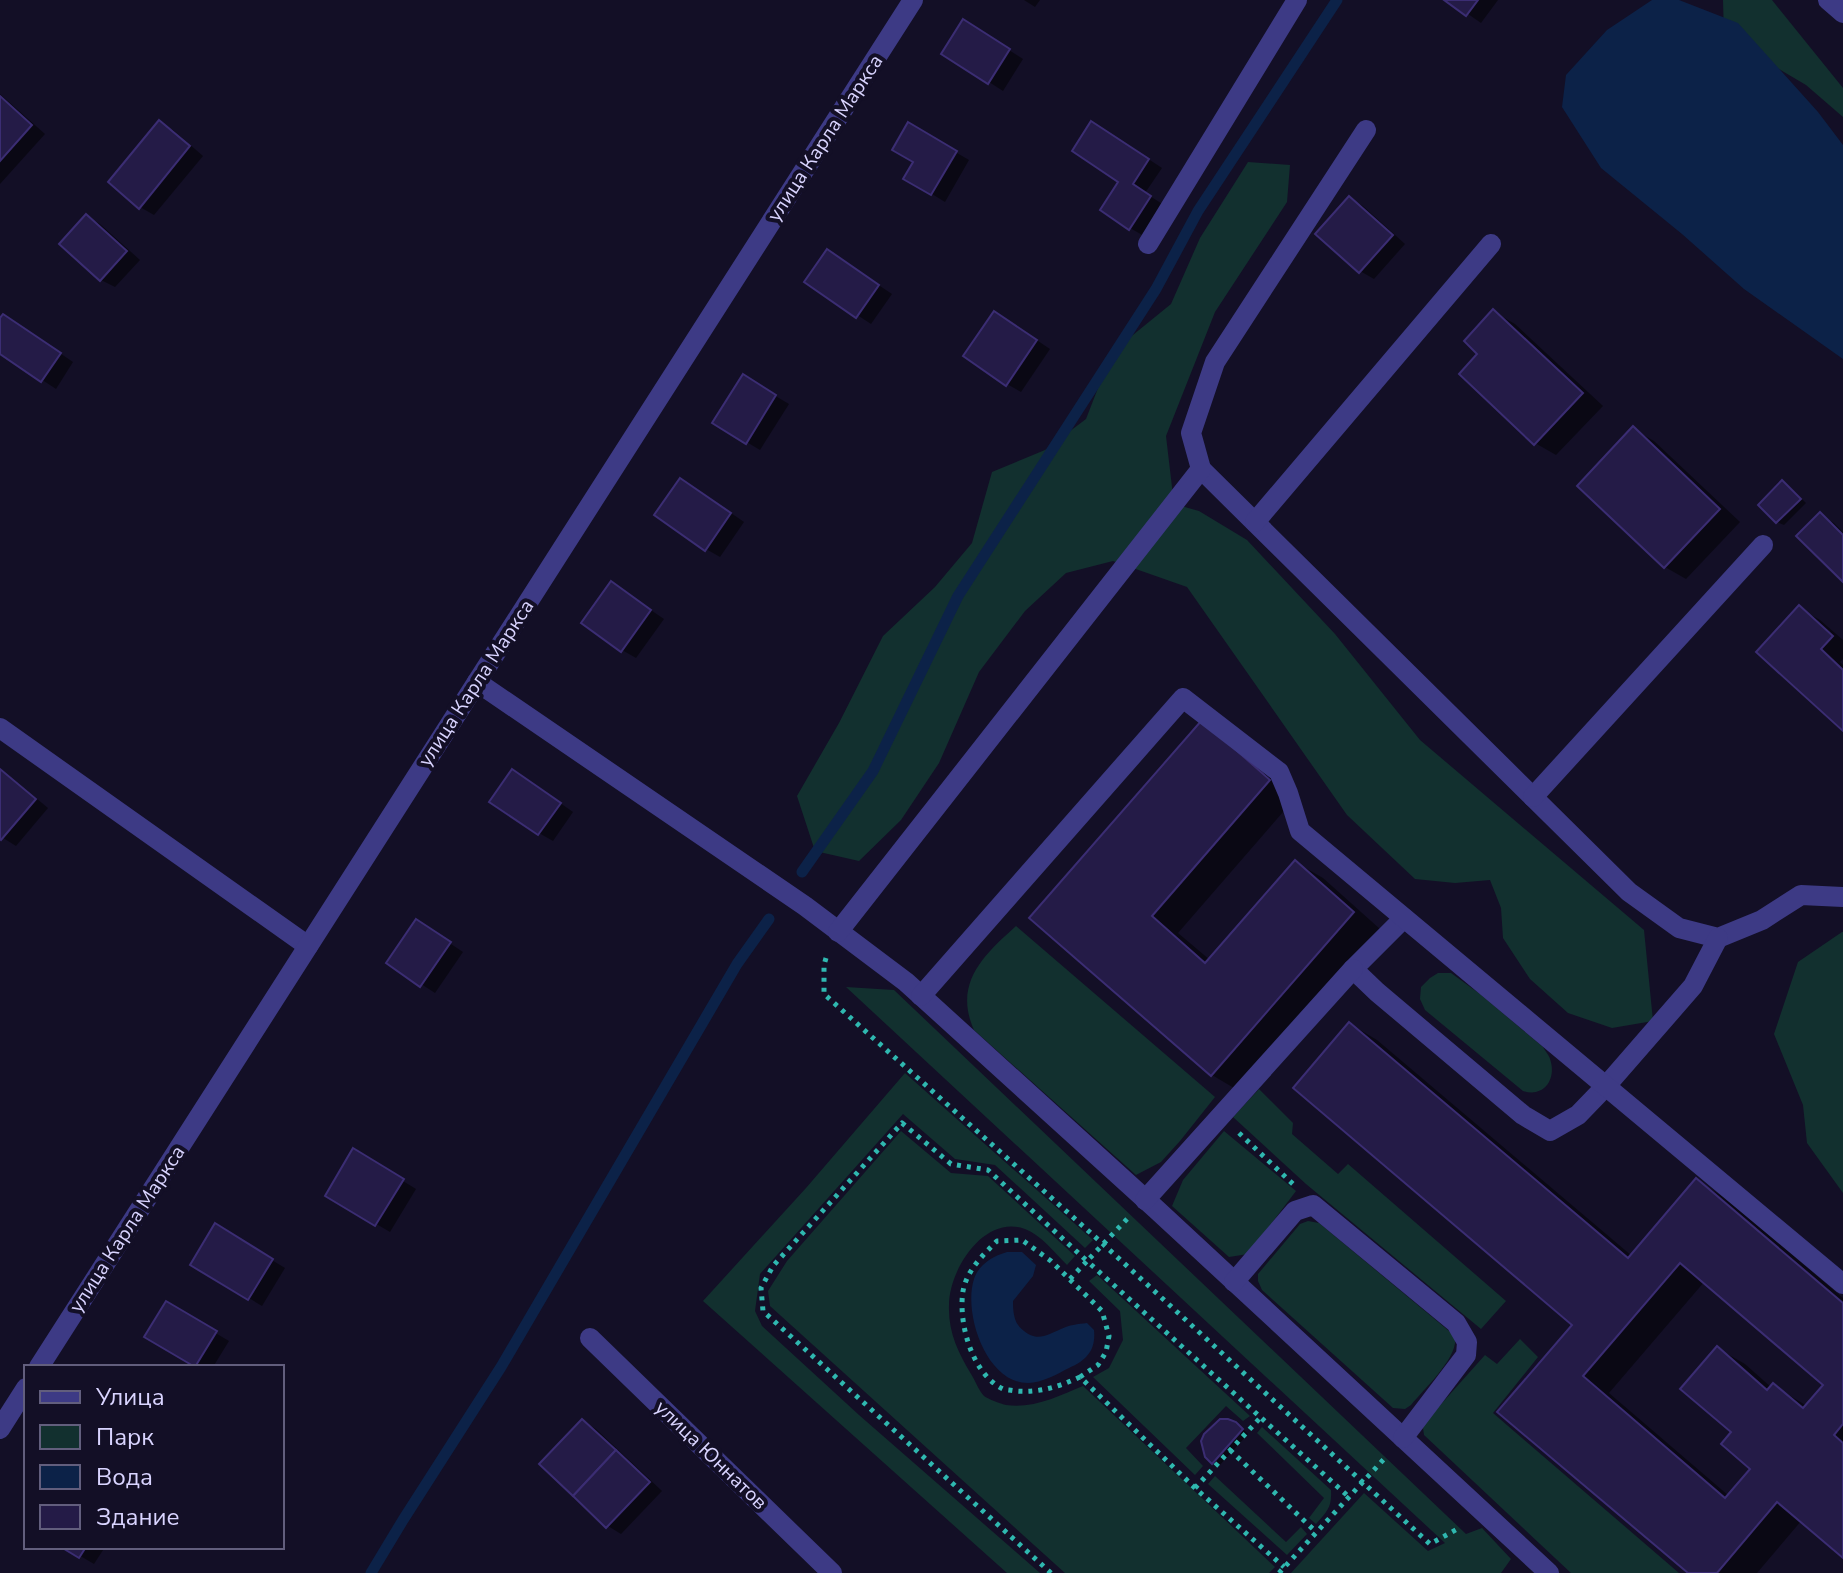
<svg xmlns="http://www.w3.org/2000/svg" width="1843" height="1573" font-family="'Nunito Sans',sans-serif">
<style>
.green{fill:#12302f}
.water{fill:#0c2248}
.shadow{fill:#0007;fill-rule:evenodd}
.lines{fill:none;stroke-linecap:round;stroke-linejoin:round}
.stream{stroke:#0c2248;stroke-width:11}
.building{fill:#241b47;stroke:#3b2d73;stroke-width:2;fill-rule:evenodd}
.path{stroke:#2fb8b0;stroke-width:5;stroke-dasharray:4 6;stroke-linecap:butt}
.minor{stroke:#3d3a85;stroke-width:20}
.labels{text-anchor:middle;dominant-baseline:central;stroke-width:8;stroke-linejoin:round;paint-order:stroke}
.street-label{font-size:20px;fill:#d9d4ff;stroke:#130f26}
</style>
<rect width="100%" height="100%" fill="#130f26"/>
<g class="green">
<path d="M1723,0H1772L1843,88V117L1806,85L1724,37Z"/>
<path d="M1248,162L1290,165L1287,202L1215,312L1166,436L1174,504L1199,511L1247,540L1335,634L1420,740L1644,930L1653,1021L1612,1028L1568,1013L1530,979L1503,938L1501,908L1490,880L1455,883L1415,879L1347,815L1187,587L1113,561L1066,573L1025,611L979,672L939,763L901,820L859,861L815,851L797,796L839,723L883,636L935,587L972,543L992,472L1045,450L1086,419L1112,352L1171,304L1200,238Z"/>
<path d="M1016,926L1215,1097L1180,1141L1161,1162L1136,1175L974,1030C953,983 984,955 1016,926Z"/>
<path d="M1842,932H1843V1193L1807,1143L1803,1105L1774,1034L1798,962Z"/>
<path d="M1438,973H1451L1480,994L1543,1047C1544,1049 1550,1057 1550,1059C1557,1079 1544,1098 1523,1091L1425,1010L1420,999L1421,987L1430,978Z"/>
<path d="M846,987L894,990L1466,1534L1482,1528L1511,1559L1501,1573H1291L1364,1493L1428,1551L1445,1543Z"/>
<path d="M905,1073L1093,1240L1085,1248L995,1165L955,1159L903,1114L760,1274L755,1311L762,1326L859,1415L1040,1573H1007L703,1301L806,1188Z"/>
<path d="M1259,1089L1293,1123L1292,1134L1338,1174L1348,1164L1506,1301L1481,1329L1306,1184L1233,1117Z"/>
<path d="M901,1131L951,1173L988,1176L1075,1256L1067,1265C1055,1253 1041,1235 1025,1229C984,1214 949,1270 949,1305C948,1332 958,1352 971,1374C975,1380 979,1391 984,1396C988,1399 1001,1404 1006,1405C1033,1409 1059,1396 1083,1386L1275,1567L1269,1573H1065L770,1306L768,1291L787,1261Z"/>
<path d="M1224,1131L1296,1191L1248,1254L1229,1257L1172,1206L1183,1180Z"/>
<path d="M1308,1221L1319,1223L1455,1336C1459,1357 1425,1388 1411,1405L1405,1409L1393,1408L1262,1290L1258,1281V1274L1300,1224Z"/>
<path d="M1097,1275L1250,1416L1243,1421L1226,1406L1186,1448L1203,1466L1195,1475L1093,1377L1109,1368L1123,1340L1120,1311L1089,1281Z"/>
<path d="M1520,1339L1538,1357L1493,1413L1679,1573H1571L1424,1435L1423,1428L1426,1421L1485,1355L1497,1364Z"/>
<path d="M1262,1427L1331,1490C1332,1508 1327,1511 1316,1524L1309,1518L1324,1498L1257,1433Z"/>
<path d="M1215,1476L1286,1542L1301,1527L1307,1534L1287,1555L1208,1484Z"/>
</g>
<g class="water">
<path d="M1652,0H1679L1738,23L1818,112L1843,145V359L1744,289L1682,234L1601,168L1562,107L1566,75L1607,30Z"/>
<path d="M1007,1252H1022L1036,1265L1033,1276L1013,1301C1013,1313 1014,1324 1024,1331C1038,1342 1047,1335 1061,1329C1069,1325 1078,1324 1087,1323L1094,1330C1096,1350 1087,1360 1069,1368C1057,1374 1042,1383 1028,1383C986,1383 963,1313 974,1279C979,1264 993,1256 1007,1252Z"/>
</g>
<g class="shadow">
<path d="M1024,0H1040L1035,7Z"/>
<path d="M1448,0H1498L1481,23Z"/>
<path d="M977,30L1023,59L1003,91L944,53Z"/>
<path d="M0,94L45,134L0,184Z"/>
<path d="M159,123L173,130L203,156L154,215L140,207Z"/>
<path d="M909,125L969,160L945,202L906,178L915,162Z"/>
<path d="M1106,131L1162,168L1145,193L1164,205L1144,236L1130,228L1121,181Z"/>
<path d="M1349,198L1363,206L1405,244L1374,279L1360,271Z"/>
<path d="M86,216L100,224L140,260L115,287L101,280Z"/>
<path d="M841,260L892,294L871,324L807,282Z"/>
<path d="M1494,312L1515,324L1603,406L1556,455L1535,443L1480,354Z"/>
<path d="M1008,321L1050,349L1021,392L1007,384Z"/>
<path d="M0,322L17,324L73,362L56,389L0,352Z"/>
<path d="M757,385L789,404L760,450L715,423Z"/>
<path d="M1633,429L1654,441L1740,522L1686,579L1665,567L1580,486Z"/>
<path d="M1783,483L1789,486L1806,503L1784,525L1777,522L1761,505Z"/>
<path d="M695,488L744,522L720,557L706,549Z"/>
<path d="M1820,515L1834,523L1843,532V579Z"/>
<path d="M611,583L664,619L636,658L622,650Z"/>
<path d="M1799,608L1820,620L1843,640V659L1840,662L1843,665V728Z"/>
<path d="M1202,723L1296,797L1178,933L1210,960L1295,862L1323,878L1380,929L1239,1091L1212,1075L1032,918Z"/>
<path d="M0,768L48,808L16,846L0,836Z"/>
<path d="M526,779L573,812L553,841L539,833Z"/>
<path d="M430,930L463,952L435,993L389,963Z"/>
<path d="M1350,1024L1377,1040L1632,1256L1696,1181L1724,1197L1843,1298V1555L1802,1520L1757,1573H1691L1500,1412L1574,1324ZM1705,1281L1825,1385L1807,1406L1774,1386L1772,1388L1745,1364L1717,1348L1733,1432L1753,1469L1729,1496L1609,1393Z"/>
<path d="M354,1151L416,1189L390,1232L327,1195Z"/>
<path d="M216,1226L285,1268L262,1306L193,1264Z"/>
<path d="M166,1304L229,1341L213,1367H197L146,1337Z"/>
<path d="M582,1421L596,1429L662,1491L621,1534L608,1526L542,1464Z"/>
<path d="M1242,1428L1248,1434L1219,1466L1213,1462Z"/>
<path d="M65,1547H105L94,1564Z"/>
</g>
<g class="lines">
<g class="stream">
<path d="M802,872L873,771L958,596L1156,289L1198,211L1337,0"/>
<path d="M371,1573L403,1520L501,1367L737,964L769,919"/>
</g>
</g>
<g class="building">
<path d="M1444,0H1478L1466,16Z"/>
<path d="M963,19L1010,49L988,84L941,54Z"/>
<path d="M0,96L32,125L0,161Z"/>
<path d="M159,120L190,146L139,209L108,182Z"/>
<path d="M1091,121L1149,159L1133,184L1151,196L1129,230L1100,210L1118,182L1072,151Z"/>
<path d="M908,122L957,151L931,195L903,179L913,162L892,150Z"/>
<path d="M1349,196L1393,235L1359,273L1315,234Z"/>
<path d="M86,214L127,251L100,281L59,244Z"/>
<path d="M827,249L879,285L856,318L804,282Z"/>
<path d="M1493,309L1583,393L1534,445L1459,374L1477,354L1464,341Z"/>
<path d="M994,311L1037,340L1006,386L963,356Z"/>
<path d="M3,314L61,353L41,382L0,354V318Z"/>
<path d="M743,374L776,395L746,444L712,423Z"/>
<path d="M1633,426L1720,509L1664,568L1577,486Z"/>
<path d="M680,478L731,513L705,551L654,515Z"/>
<path d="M1782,480L1801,499L1776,523L1758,505Z"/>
<path d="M1820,512L1843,535V582L1796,536Z"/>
<path d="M611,581L651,610L621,652L581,623Z"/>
<path d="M1799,605L1833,636L1821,649L1843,670V731L1756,652Z"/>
<path d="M1202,720L1270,780L1152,916L1205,963L1295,860L1354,912L1211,1076L1029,918Z"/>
<path d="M0,769L36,799L1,840L0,839Z"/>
<path d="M512,769L561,803L538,835L489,802Z"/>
<path d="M416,919L451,942L420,987L386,963Z"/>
<path d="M1349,1022L1628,1258L1696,1178L1843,1303V1424L1834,1435L1843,1443V1558L1777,1502L1717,1573H1688L1497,1412L1572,1325L1293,1088ZM1680,1263L1823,1385L1803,1408L1773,1383L1767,1390L1717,1346L1680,1389L1731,1432L1721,1444L1750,1469L1725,1498L1583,1376Z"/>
<path d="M353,1148L404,1179L375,1226L325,1196Z"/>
<path d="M215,1223L273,1259L248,1300L190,1265Z"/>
<path d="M166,1301L217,1331L195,1367L144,1337Z"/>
<path d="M582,1419L616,1450L573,1496L539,1464Z"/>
<path d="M1220,1419H1228L1236,1422L1243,1429L1212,1464L1205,1457L1201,1441L1204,1434Z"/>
<path d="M616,1450L650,1482L606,1528L573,1496Z"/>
<path d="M61,1547H86L79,1558Z"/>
</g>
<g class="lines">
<g class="path">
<path d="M826,958L824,965V994L1103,1244L1430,1544L1461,1527"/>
<path d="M1239,1133L1293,1184"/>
<path d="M1070,1279L1087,1261L1349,1497"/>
<path d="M1080,1377L1098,1365L1106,1352L1109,1336L1102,1311L1051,1261L1022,1240L997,1241C983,1255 967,1270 963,1291C958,1323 972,1374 1003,1389C1005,1390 1011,1390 1015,1391C1039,1393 1058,1387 1080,1377L1195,1488L1284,1567"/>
<path d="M1230,1450L1316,1532"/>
<path d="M1195,1488L1261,1417"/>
<path d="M1051,1573L763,1311L761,1288L773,1266L902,1123L951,1164L988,1170L1087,1261L1128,1218"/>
<path d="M1279,1573L1384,1459"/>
</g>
<g class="minor">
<path d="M1828,0L1843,13"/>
<path d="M1148,244L1297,0"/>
<path d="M1201,469L1629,892L1679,928L1718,938L1762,920L1801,895L1843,897"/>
<path d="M1255,522L1491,244"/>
<path d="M477,682L805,906L906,982L1156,1209L1549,1573"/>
<path d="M0,728L308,946"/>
<path d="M1533,797L1763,545"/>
<path d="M1404,918L1353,969L1377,992L1523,1115L1550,1131L1578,1115L1606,1086L1693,986L1718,938"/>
<path d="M838,932L1201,469L1191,433L1215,362L1366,130"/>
<path d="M921,996L1183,698L1279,772L1288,793L1300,831L1843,1284"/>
<path d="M1145,1200L1353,969"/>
<path d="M1234,1282L1295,1211L1313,1205L1456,1323L1467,1342L1466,1355L1403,1438"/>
<path d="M590,1338L832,1573"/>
<path d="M39,1367L913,0"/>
<path d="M0,1429L26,1388"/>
</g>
</g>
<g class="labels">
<g class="street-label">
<text transform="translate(825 138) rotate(-57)">улица Карла Маркса</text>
<text transform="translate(476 683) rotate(-57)">улица Карла Маркса</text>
<text transform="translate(127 1229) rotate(-57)">улица Карла Маркса</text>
<text transform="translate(711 1455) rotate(44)">улица Юннатов</text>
</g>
</g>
<rect x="24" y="1365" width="260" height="184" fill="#130f26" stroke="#625e7d" stroke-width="2"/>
<rect x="40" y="1391" width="40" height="12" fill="#3d3a85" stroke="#625e7d" stroke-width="2"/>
<text x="96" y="1405" font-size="24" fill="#d9d4ff">Улица</text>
<rect x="40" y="1425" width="40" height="24" fill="#12302f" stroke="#625e7d" stroke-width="2"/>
<text x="96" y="1445" font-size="24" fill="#d9d4ff">Парк</text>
<rect x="40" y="1465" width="40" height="24" fill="#0c2248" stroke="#625e7d" stroke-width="2"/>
<text x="96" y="1485" font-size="24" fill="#d9d4ff">Вода</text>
<rect x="40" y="1505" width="40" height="24" fill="#241b47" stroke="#625e7d" stroke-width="2"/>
<text x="96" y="1525" font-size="24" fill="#d9d4ff">Здание</text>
</svg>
